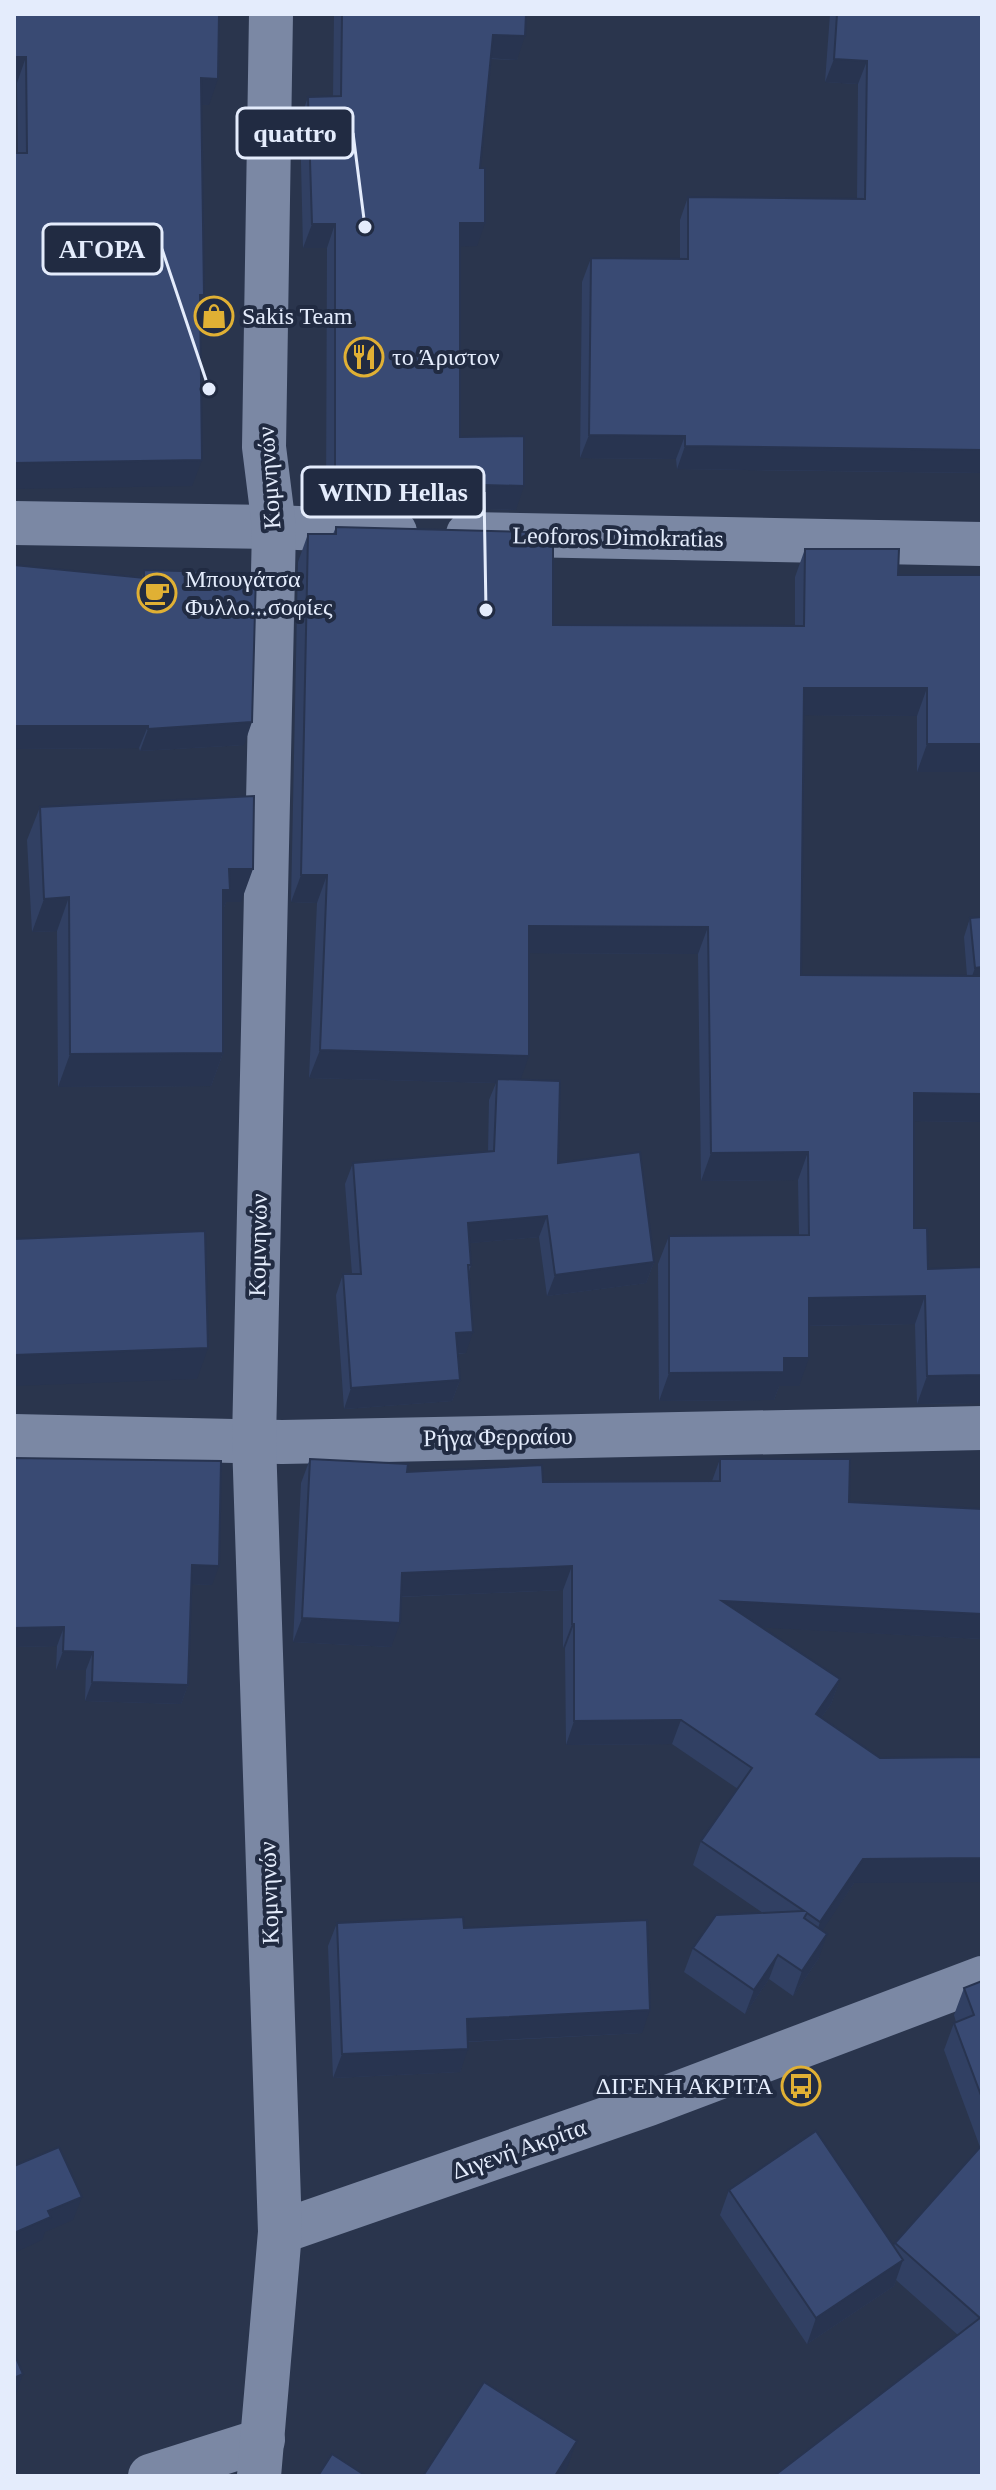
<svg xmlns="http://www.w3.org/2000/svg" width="996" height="2490" font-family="'Times New Roman',serif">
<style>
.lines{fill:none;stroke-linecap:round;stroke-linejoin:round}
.minor{stroke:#7b88a4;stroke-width:44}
.tertiary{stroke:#7b88a4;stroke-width:44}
.wall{fill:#314063}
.shaded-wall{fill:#283450}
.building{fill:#394a73;stroke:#283450;stroke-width:2}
.labels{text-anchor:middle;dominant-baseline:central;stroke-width:8;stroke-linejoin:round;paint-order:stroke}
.poi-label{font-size:24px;fill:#e4ecfc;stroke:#212b42;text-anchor:start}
.street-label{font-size:24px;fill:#e4ecfc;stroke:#212b42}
.leader{fill:none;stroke:#e4ecfc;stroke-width:3}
.callout-dot{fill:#e4ecfc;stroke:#212b42;stroke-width:3}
.callout{fill:#212b42;stroke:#e4ecfc;stroke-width:3}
.callout-label{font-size:26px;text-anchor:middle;font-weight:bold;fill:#e4ecfc}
</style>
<rect width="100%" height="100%" fill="#2a354d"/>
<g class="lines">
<g class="minor">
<path d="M14,1436L282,1442L982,1428"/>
<path d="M150,2476L263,2440"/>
</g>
<g class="tertiary">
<path d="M14,523L274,527L395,532"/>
<path d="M468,534L982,544"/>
<path d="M280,2232L649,2104L982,1978"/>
<path d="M259,2476L280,2232L254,1441L274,527L264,447L271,14"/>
</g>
</g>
<g class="wall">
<path d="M14,14L209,105L202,104L200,307L192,486L18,153L17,83H14Z"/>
<path d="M334,14H526L517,60L491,59L480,168L477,246H460V437L516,510L326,504L327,248H303L300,120L308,97H333Z"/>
<path d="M830,14H982L978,473L677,469L676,459L580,458L582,282L591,258L680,259V220L688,197L857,199L858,84L825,82Z"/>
<path d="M336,527L526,535L553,625L795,626V577L805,549L898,575H982V772H917V716L804,715L801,975L967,976L964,937L970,918L982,917V1122L914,1121V1228L928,1269L982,1267V1403L917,1404L915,1324L809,1326L799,1386H779L774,1400L659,1401L658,1264L669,1236L799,1235L798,1180L701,1181L698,954L529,953L520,1080L558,1163L654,1262L646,1283L547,1296L539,1237L469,1243L471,1265L469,1272L466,1353L458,1354L460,1380L452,1401L344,1409L336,1295L343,1274H352L345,1184L353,1163L488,1152L489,1100L496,1083L309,1078L317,903L291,902L298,562L308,534H333Z"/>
<path d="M14,565L142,577L144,570L244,745L140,751L139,748L14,749Z"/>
<path d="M40,807L241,902H226L223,910V1053L211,1086L58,1087L57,931L32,932L27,840Z"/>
<path d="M14,1458L212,1585L192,1584L188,1685L181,1704L85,1701L86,1670H56L57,1646L14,1647Z"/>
<path d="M310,1459L407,1472L543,1482L712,1481L720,1459L849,1502L982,1509V1639L762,1627L840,1679L831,1704L821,1718L854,1883L822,1930L819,1958L793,1996L769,1979L745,2014L684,1972L693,1948L763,1913L693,1865L701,1841L738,1789L672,1744L566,1745L565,1648H563V1590L401,1597L391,1647L293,1642L301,1483Z"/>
<path d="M337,1923L464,1928L642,2033L468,2042L460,2072L333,2078L328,1946Z"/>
<path d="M982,1981V2476L958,2335L896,2280L894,2286L807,2344L720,2215L729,2190L894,2246L895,2243L980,2147L944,2050L954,2023L956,2022L954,2015L964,1988Z"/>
</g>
<g class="shaded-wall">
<path d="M493,35L525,36L517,60L485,58Z"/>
<path d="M14,57H26L17,83H14Z"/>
<path d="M834,59L867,61L858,84L825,82Z"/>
<path d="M201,78L218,79L209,105L192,104Z"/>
<path d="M460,223H485L477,246L452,247Z"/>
<path d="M312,224H335L327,248H303Z"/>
<path d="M589,435L685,436L676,459L580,458Z"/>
<path d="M685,446L982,450V473L677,469Z"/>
<path d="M202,460L192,486L14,489V463Z"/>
<path d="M335,481L524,486L516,510L326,504Z"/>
<path d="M804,688H927L917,716L794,715Z"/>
<path d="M252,722L244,745L140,751L148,729Z"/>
<path d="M14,726H148L139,748L14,749Z"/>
<path d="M927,744H982V772H917Z"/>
<path d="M229,869H253L241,902H226L218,923L211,924Z"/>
<path d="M301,875H327L317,903L291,902Z"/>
<path d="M69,897L57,931L32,932L44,899Z"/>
<path d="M529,926L708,927L698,954L518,953Z"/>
<path d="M982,967V986L968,987L975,968Z"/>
<path d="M320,1050L529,1056L519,1084L497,1079L496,1083L309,1078Z"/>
<path d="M223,1053L211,1086L58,1087L70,1054Z"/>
<path d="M914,1093L982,1094V1122L903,1121Z"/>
<path d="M808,1152L798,1180L701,1181L711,1153Z"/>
<path d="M547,1216L539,1237L460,1244L468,1223Z"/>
<path d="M654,1262L646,1283L547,1296L555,1275Z"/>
<path d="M925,1296L915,1324L799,1326L809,1298Z"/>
<path d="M473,1332L466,1353L449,1354L456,1333Z"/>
<path d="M208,1348L197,1379L14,1386V1355Z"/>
<path d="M784,1358H809L799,1386H779L774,1400L659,1401L669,1373Z"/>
<path d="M982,1375V1403L917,1404L927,1376Z"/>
<path d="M460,1380L452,1401L344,1409L351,1388Z"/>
<path d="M192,1565L219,1566L212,1585L185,1584Z"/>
<path d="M572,1566L563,1590L394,1597L402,1573Z"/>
<path d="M722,1601L982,1614V1639L713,1625Z"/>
<path d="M302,1618L400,1623L391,1647L293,1642Z"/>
<path d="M572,1624H574L565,1648H563Z"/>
<path d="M64,1627L57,1646L14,1647V1628Z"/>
<path d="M63,1651L93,1652L86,1670H56Z"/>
<path d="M840,1679L831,1704L807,1738L816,1714Z"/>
<path d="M92,1682L188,1685L181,1704L85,1701Z"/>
<path d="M681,1720L672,1744L566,1745L574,1721Z"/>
<path d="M982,1858V1882L854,1883L812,1946L820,1922L863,1859Z"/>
<path d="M827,1934L819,1958L793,1996L802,1971Z"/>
<path d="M778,1955L769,1979L745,2014L754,1990Z"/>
<path d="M650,2010L642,2033L459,2042L467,2019Z"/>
<path d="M468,2049L460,2072L333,2078L342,2054Z"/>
<path d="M82,2197L73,2220L45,2232L42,2240L14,2253V2233L48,2211Z"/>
<path d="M903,2260L894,2286L807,2344L816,2318Z"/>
<path d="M23,2374L15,2397H14V2378Z"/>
<path d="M577,2441L567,2468L563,2476H555Z"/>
</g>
<g class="building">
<path d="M14,14H219L218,79L201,78L204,295H200L202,460L14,463V153H27L26,57H14Z"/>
<path d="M342,14H526L525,36L493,35L480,168H485V223H460V437L524,436V486L335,481V224H312L308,97L341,96Z"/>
<path d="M837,14H982V450L685,446V436L589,435L591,258L688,259V197L865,199L867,61L834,59Z"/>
<path d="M336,527L526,532V535L553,536V625L804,626L805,549H899L898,575H982V744H927V688H804L801,975L982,976V1094L914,1093V1228H927L928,1269L982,1267V1375L927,1376L925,1296L809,1298V1358H784V1372L669,1373V1236L809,1235L808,1152L711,1153L708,927L529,926V1056L320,1050L327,875H301L308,534H336Z"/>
<path d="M14,565L144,578V570L256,573L252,722L148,729V726H14Z"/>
<path d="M254,796L253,869H229L230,890H223V1053L70,1054L69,897L44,899L40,807Z"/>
<path d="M982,917V967L975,968L970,918Z"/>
<path d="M497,1079L560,1081L558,1163L640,1152L654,1262L555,1275L547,1216L468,1223L471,1265H468L473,1332L456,1333L460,1380L351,1388L343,1274H361L353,1163L494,1151Z"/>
<path d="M205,1231L208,1348L14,1355V1239Z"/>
<path d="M14,1458L221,1461L219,1566L192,1565L188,1685L92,1682L93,1652L63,1651L64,1627L14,1628Z"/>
<path d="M310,1459L408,1464L407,1472L542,1465L543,1482L720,1481V1459H850L849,1502L982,1509V1614L722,1601L840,1679L816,1714L880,1758L982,1757V1858L863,1859L820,1922L807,1913L804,1918L827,1934L802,1971L778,1955L754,1990L693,1948L716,1915L804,1911L701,1841L752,1768L681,1720L574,1721V1624H572V1566L402,1573L400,1623L302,1618Z"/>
<path d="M463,1917L464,1928L647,1920L650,2010L467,2019L468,2049L342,2054L337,1923Z"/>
<path d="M982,1981V2098L954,2023L974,2015L964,1988Z"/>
<path d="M816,2131L903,2260L816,2318L729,2190Z"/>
<path d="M982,2145V2476H774L980,2318L895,2243Z"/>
<path d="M59,2147L82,2197L48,2211L51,2217L14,2233V2166Z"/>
<path d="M14,2353L23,2374L14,2378Z"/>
<path d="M484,2382L577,2441L555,2476H423Z"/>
<path d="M332,2454L366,2476H318Z"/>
</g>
<defs>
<g id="shop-ring" transform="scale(2)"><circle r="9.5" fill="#212b42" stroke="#e0b034" stroke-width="1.5"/><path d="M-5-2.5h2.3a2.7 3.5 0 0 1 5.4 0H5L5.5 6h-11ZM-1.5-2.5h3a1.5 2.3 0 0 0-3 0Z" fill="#e0b034"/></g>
<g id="restaurant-ring" transform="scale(2)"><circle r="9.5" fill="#212b42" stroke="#e0b034" stroke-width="1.5"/><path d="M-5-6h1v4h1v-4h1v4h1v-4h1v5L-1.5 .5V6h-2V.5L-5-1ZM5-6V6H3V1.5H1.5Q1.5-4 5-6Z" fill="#e0b034"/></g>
<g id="cafe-ring" transform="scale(2)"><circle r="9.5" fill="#212b42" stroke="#e0b034" stroke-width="1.5"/><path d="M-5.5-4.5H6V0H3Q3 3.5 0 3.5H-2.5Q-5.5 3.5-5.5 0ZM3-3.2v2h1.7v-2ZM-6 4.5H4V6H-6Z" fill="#e0b034"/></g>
<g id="bus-ring" transform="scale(2)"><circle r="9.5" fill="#212b42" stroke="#e0b034" stroke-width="1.5"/><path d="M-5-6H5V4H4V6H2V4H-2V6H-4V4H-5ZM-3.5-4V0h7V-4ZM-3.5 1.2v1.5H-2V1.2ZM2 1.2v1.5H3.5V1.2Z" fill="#e0b034"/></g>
</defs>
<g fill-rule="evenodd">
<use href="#shop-ring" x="214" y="316"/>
<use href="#restaurant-ring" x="364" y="357"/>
<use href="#cafe-ring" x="157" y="593"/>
<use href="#bus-ring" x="801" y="2086"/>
</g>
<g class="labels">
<g class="poi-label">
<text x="242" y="316">Sakis Team</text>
<text x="392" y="357">το Άριστον</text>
<text x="185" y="579">Μπουγάτσα<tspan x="185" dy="28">Φυλλο...σοφίες</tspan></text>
<text x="773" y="2086" text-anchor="end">ΔΙΓΕΝΗ ΑΚΡΙΤΑ</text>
</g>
<g class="street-label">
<text transform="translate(269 478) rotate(-94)">Κομνηνών</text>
<text transform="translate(618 537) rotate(1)">Leoforos Dimokratias</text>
<text transform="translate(258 1245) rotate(-89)">Κομνηνών</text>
<text transform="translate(498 1437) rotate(-1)">Ρήγα Φερραίου</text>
<text transform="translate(269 1893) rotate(-92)">Κομνηνών</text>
<text transform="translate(519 2149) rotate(-19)">Διγενή Ακρίτα</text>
</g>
</g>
<path class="leader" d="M365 227L353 133M209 389L162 249M486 610L484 492"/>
<g class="callout-dot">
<circle cx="365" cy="227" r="8"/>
<circle cx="209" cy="389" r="8"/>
<circle cx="486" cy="610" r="8"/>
</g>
<g class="callout">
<rect x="237" y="108" width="116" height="50" rx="8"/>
<rect x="43" y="224" width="119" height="50" rx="8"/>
<rect x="302" y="467" width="182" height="50" rx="8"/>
</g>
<g class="callout-label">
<text x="295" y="142">quattro</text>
<text x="102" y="258">ΑΓΟΡΑ</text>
<text x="393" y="501">WIND Hellas</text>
</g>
<rect width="996" height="2490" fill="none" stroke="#e4ecfc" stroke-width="32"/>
</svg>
